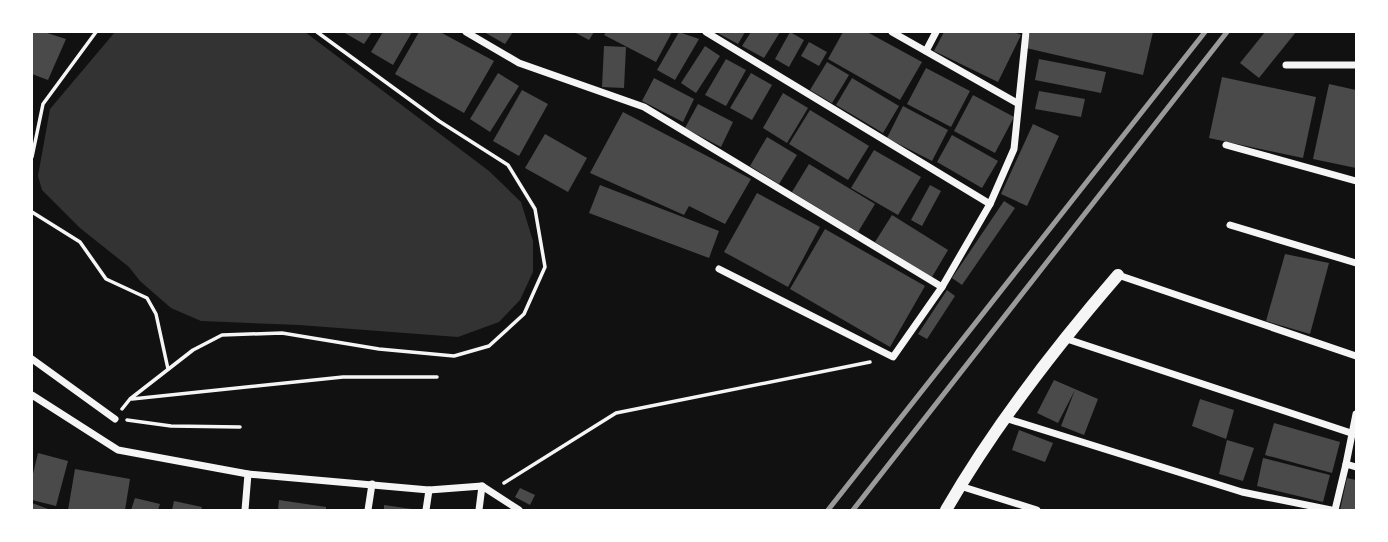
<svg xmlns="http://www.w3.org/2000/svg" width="1388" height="542" font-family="Lato,sans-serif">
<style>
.water{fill:#333}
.building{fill:#4a4a4a}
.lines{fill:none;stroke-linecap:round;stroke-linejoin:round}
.path{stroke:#f5f5f5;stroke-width:3.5}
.minor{stroke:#f5f5f5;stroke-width:7}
.tertiary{stroke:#f5f5f5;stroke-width:12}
.rail{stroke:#9a9a9a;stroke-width:5}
</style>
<rect width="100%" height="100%" fill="#111"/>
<path class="water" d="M115,32H305L489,171L521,202L533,241V272L520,300L499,322L458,337L299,325L201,321L171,308L140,281L129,267L80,228L42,190L38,176L50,109Z"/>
<g class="building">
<path d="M32,32H44L66,39L48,80L32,74Z"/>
<path d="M343,32H372L364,44Z"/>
<path d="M383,32H412L393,65L371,52Z"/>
<path d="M419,32H440L494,61L464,113L395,74Z"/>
<path d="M484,32H513L505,44Z"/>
<path d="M574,32H594L589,40Z"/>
<path d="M606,32H672L656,62L604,35Z"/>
<path d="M679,32L699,39L675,80L657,70Z"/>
<path d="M716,32H745L738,44Z"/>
<path d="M751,32H780L764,58L742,46Z"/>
<path d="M790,32L804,40L789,67L775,59Z"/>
<path d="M843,32H867L922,62L900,100L828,59Z"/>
<path d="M944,32H1014L1021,35L998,82L934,51Z"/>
<path d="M1030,32H1153L1143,75L1026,48Z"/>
<path d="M1265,32H1296L1259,78L1240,63Z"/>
<path d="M809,42L827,52L819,66L801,56Z"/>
<path d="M604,46L626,47L624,88L602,87Z"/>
<path d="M705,46L720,56L696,93L681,83Z"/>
<path d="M726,59L746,70L726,106L705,95Z"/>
<path d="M1039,59L1106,72L1101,93L1035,80Z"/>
<path d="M827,62L849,75L832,103L810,90Z"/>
<path d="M926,68L970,91L951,127L907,104Z"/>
<path d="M498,73L519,86L490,132L470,119Z"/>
<path d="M751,73L772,85L752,120L730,108Z"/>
<path d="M1222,77L1316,97L1303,158L1209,138Z"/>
<path d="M654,78L694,99L683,122L642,101Z"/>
<path d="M852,78L899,106L883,133L836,105Z"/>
<path d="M1329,84L1356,90V168L1313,159Z"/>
<path d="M522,90L548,104L519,156L493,141Z"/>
<path d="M1039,91L1085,99L1081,117L1035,109Z"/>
<path d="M783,93L808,108L787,143L763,128Z"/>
<path d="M973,95L1014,117L995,153L954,131Z"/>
<path d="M698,104L733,122L721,147L685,128Z"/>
<path d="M903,106L948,130L932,161L887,138Z"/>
<path d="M810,110L869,146L848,180L789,144Z"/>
<path d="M623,112L751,179L725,224L689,206L684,215L590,173Z"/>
<path d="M1033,124L1059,136L1027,206L1001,194Z"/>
<path d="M545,134L587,158L568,192L525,168Z"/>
<path d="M952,135L998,161L982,188L937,162Z"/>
<path d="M767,137L797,155L779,184L750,166Z"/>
<path d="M874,150L921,177L898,215L851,188Z"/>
<path d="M809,164L875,204L858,232L792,192Z"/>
<path d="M600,185L719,231L709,258L589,213Z"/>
<path d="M930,185L941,191L922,226L911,220Z"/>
<path d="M757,193L820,227L788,287L724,252Z"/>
<path d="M1004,201L1015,208L962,285L952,278Z"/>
<path d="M892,215L948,250L932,277L875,242Z"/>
<path d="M825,229L925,286L890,347L790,289Z"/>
<path d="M1285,254L1329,263L1310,334L1266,321Z"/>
<path d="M947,290L955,296L927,339L918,334Z"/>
<path d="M1054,380L1098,399L1084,435L1061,426L1075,390L1058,423L1037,413Z"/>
<path d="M1200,399L1234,410L1226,439L1192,426Z"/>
<path d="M1274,423L1340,442L1332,473L1265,455Z"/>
<path d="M1019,430L1053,443L1045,462L1012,450Z"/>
<path d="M1227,440L1254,448L1243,481L1219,474Z"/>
<path d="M38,453L68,461L56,506L32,500V478Z"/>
<path d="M1263,458L1330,475L1323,502L1257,486Z"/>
<path d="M75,469L130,479L125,510H68Z"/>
<path d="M1347,478L1356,480V510H1340Z"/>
<path d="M520,488L535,495L530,505L515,497Z"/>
<path d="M135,498L160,504L158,510H131Z"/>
<path d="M279,500L326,507V510H278Z"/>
<path d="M174,501L202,507L201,510H172Z"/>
<path d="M32,503L51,510H32Z"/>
<path d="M384,505L412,509V510H384Z"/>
</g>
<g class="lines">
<g class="path">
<path d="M32,157L43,104L96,32"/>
<path d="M32,212L80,242L106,279L147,298L156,314L168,369"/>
<path d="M132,399L343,377H437"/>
<path d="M122,409L130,399L193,350L222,335L282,333L379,349L454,356L489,346L524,314L545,267L535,209L508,165L439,121L317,32"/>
<path d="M127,420L171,426L240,427"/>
<path d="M504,483L616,413L870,362"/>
</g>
<g class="minor">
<path d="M466,32L519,63L644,107L942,287"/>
<path d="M706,32L990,204"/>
<path d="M892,32L1017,103"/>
<path d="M926,51L936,32"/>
<path d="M1286,65H1356"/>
<path d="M1226,145L1356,181"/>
<path d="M1230,225L1356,263"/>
<path d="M719,269L893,357L942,287L990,204L1014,149L1026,32"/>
<path d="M1118,275L1356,356"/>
<path d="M1064,338L1351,433"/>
<path d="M32,359L115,419"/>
<path d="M32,395L118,450L248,474L429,490L482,486L519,510"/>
<path d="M1005,418L1242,492L1331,510"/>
<path d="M1346,464L1356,414"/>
<path d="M960,486L1037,510"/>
<path d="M245,510L248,474"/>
<path d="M368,510L372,484"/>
<path d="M426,510L429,490"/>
<path d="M479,510L482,486"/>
<path d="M1335,510L1346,464L1356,467"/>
</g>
<path class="tertiary" d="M946,510C995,425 1054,349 1118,275"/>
<g class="rail">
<path d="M828,510L1205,32"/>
<path d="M853,510L1227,32"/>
</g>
</g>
<rect width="1388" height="542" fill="none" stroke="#ffffff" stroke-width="66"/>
</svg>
